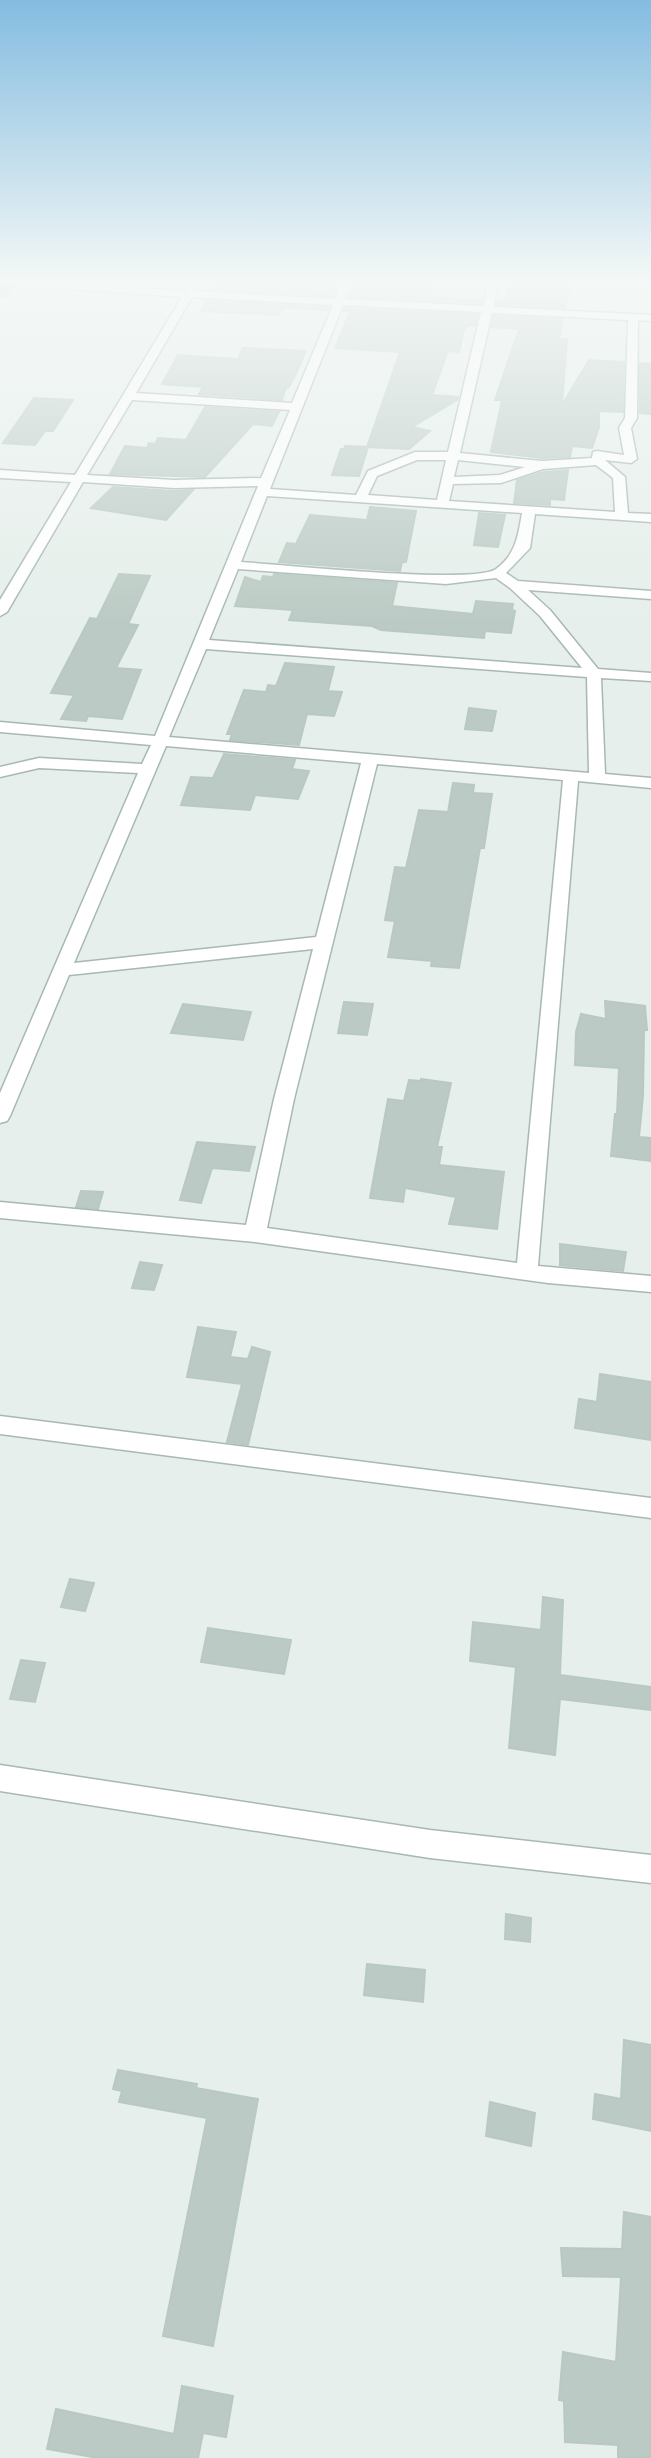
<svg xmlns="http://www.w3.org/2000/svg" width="651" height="2458" font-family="Overpass,sans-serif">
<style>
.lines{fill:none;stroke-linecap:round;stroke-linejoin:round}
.river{fill:#8ec9d4;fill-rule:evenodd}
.building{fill:#bbcac4;stroke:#b8c9c2;stroke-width:2}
.minor-casing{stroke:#a8b8b2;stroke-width:3}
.minor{fill:#fff;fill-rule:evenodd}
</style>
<rect width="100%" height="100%" fill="#e6efeb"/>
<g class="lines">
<path class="river" d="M0,280H19L8,296L0,298Z"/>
</g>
<g class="building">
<path d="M219,280H312L310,282L338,284L333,296L213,289Z"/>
<path d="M510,280H571L565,308L496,305L497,301L505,300Z"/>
<path d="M380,283L433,284L429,297L482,300L481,303L349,297L354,285L379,286Z"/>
<path d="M207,300L329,307L328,310L282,308L278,315L201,311Z"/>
<path d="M345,308L478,314L475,326H468L464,330L459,352L448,351L432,395L458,397L457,400L412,427L430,431L409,449L367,447L400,352L335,348L350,312L343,311Z"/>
<path d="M494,316L563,319L559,339H567L562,405L589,360L624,362L623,412L599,411V427L592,448L572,446L570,457L542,458L491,452L502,400H495L519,329L491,327Z"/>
<path d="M243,348L306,351L295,376L288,388L286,387L282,400L199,394L203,387L162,384L178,355L238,359Z"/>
<path d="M640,363L651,364V414L640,413Z"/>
<path d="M34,398L73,400L53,431H45L35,445L3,443Z"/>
<path d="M205,407L279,412L272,426L253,424L205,477L110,474L125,446L147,448L149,443L155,444L158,438L186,440Z"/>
<path d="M345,446L368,447L359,476L332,475L341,449H344Z"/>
<path d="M568,470L564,500L550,499V505L514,503L517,480L544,472Z"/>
<path d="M113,487L174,491L193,490L166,520L91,508Z"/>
<path d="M370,507L416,511L406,562H402L400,571L279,562L287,543L296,544L310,515L367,520Z"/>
<path d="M479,513L505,515L498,547L474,545Z"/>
<path d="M119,574L150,576L128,624L138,625L116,668L141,670L122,719L88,716L86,721L61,719L74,695L51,693L90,618L97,619Z"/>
<path d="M274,574L397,583L392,606L473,614L476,601L513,604L512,610L515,611L511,633L485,631L484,638L381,630L372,626L289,620L293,610L235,606L245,577L261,582L263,576L273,577Z"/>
<path d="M285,663L334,667L328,691L342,692L334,716L307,714L299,745L230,740L232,734H227L244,690L266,692L268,685L276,686Z"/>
<path d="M469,708L496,711L492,731L465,729Z"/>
<path d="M224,754L295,760L292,769L309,771L298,799L255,795L250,810L181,805L191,777L213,778Z"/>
<path d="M453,783L474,785L473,793L492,794L484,848H480L459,968L431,966L432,961L388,957L395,921L385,920L395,867L406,868L419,810L448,812Z"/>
<path d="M605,1001L645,1006L647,1030H644L643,1096L639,1137L651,1138V1161L611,1156L615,1114H617L619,1068L575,1065L576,1032L581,1014L606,1019Z"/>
<path d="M344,1002L373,1004L367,1035L338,1033Z"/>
<path d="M183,1004L251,1012L243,1040L171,1033Z"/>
<path d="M421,1079L451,1083L437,1147H442L439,1165L504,1172L497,1229L449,1224L456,1197L405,1188L403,1202L370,1198L388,1099L404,1101L409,1080L421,1081Z"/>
<path d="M197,1142L255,1147L249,1171L212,1168L201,1203L180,1200Z"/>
<path d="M81,1191L103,1192L98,1209L76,1207Z"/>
<path d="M560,1244L626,1252L623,1271L560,1265Z"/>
<path d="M140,1262L162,1265L154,1290L132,1288Z"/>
<path d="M198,1327L236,1332L230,1357L248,1359L252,1347L270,1352L248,1445L227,1442L242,1384L187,1377Z"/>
<path d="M600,1374L651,1382V1440L575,1428L579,1399L597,1402Z"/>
<path d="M70,1579L94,1583L85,1611L61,1607Z"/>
<path d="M543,1597L563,1600L560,1675L651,1687V1710L560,1699L555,1755L509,1748L516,1667L470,1661L473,1622L541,1630Z"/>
<path d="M208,1628L291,1640L284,1674L201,1662Z"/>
<path d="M21,1660L45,1663L35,1702L10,1699Z"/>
<path d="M506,1914L531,1918L530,1942L505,1939Z"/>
<path d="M367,1964L425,1970L423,2002L364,1995Z"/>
<path d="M624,2040L651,2045V2131L593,2119L595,2094L621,2099Z"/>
<path d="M118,2070L197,2084L196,2088L258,2099L213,2346L163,2336L207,2118L119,2102L122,2091L113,2089Z"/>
<path d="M490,2102L535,2113L531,2146L486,2136Z"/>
<path d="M624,2212L651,2217V2458H618V2445L565,2442L564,2401L559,2400L563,2352L616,2362L621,2277L563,2276L561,2248L622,2249Z"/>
<path d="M182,2386L233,2396L226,2437L203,2433L198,2458H98L47,2449L56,2409L174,2434Z"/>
</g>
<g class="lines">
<g class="minor-casing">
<g id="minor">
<path d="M0,280L185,291L194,282L199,285L195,291L335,299L343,280H353L345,299L483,306L489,280H499L493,307L651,315V321L638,320L637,418L631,428L637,459L631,463L605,460L625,477L628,513L651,514V522L535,514L530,548L506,573L518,581L651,591V599L528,590L550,610L598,669L651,673V681L601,678L605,774L651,778V788L578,781L538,1266L651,1276V1292L548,1283L255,1242L0,1218V1202L246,1225L274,1099L313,949L69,975L10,1116L7,1121L0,1123V1093L138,773L39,768L0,777V767L39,758L142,764L151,745L0,732V722L155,736L258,486L174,488L83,482L7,612L0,616V600L71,482L0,478V470L75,475L182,297L0,284ZM192,297L333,305L292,403L136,393ZM343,305L481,312L448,452H415L368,471L356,495L270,489ZM492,313L628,320L625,418L619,428L624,455L597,451L593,452L592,458L542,461L460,453ZM132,400L290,410L261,478L174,480L87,475ZM417,460H446L437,500L368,495L377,476ZM458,460L525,467L500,475L454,477ZM596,465L613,478L615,512L449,501L453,484L501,483L543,469ZM267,496L522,513C518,536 516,554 496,569C474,585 279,564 241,562ZM238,569L446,584L496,578L510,588L540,616L582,668L209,640ZM206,649L587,677L589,773L169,737ZM166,746L361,763L316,937L74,963ZM377,764L563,780L517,1263L267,1228L294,1099Z"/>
<path d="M0,1416L651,1498V1518L0,1434Z"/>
<path d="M0,1765L430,1830L651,1855V1883L430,1858L0,1791Z"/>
</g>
</g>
<use href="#minor" class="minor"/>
</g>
<linearGradient id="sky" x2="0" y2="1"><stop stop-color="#84bce0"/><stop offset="0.45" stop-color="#f4f8f6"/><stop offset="1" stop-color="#f4f8f6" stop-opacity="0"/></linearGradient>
<rect width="651" height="624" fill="url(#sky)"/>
</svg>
